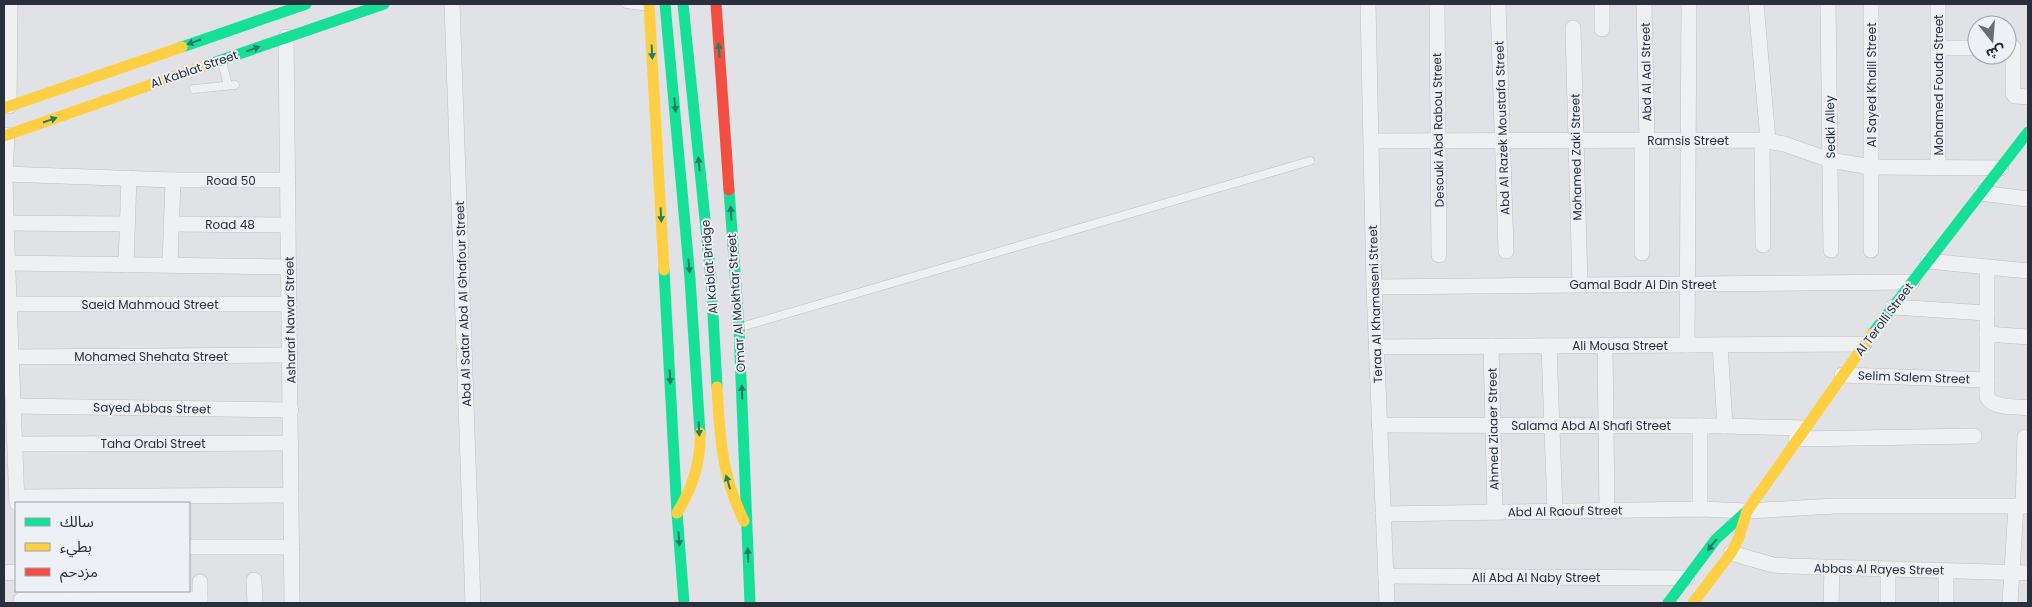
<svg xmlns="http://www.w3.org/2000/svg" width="2032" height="607" font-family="Poppins,'Noto Sans Arabic',sans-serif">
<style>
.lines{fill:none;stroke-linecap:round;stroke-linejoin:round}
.lane-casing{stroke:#bec0c3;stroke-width:9}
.street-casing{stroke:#bec0c3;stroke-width:16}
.lane{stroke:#eff0f2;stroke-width:8}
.street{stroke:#eff0f2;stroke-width:15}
.fast{stroke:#16e098;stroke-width:11}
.slow{stroke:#ffcf43;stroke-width:11}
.jam{stroke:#f24e42;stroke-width:11}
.oneway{fill:#207f66}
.labels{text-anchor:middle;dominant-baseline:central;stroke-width:4;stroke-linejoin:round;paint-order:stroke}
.street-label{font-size:12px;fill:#282f3d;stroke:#edf0f5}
</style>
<rect width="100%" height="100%" fill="#e0e2e5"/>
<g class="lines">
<g class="lane-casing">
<g id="lane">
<path d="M626,4L649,7"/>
<path d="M222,62L228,85"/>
<path d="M194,89L235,85"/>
<path d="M741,327L1310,161"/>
</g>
</g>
<g class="street-casing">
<g id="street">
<path d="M452,4L473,603"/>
<path d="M1368,4L1374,287L1387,603"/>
<path d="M1437,4L1439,255"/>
<path d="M1498,4L1506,251"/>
<path d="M1602,4V29"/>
<path d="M1644,4L1647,140"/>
<path d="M1756,4L1768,140"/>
<path d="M1828,4L1831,250"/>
<path d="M1871,4V250"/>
<path d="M1573,28L1580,285"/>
<path d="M286,37L292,603"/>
<path d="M2013,47V93L2015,96L2028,97"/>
<path d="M1938,48H1977"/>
<path d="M9,106L10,4"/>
<path d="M7,135L5,174L6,223L17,503"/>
<path d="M1642,140V253"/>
<path d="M1762,140L1763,245"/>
<path d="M1372,141L1762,140L1784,144L1830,160L1871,167L2001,168"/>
<path d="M1938,167V4"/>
<path d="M4,174L173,180H288"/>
<path d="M1981,193L2028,199"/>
<path d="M6,223L127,224"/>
<path d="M172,224L288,225"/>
<path d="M1928,261L2028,271"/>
<path d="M8,263L289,267"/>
<path d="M126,265L129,178"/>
<path d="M170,265L173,180"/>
<path d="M1987,268V396C1991,409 2016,406 2028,408"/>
<path d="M1374,287L1912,282"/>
<path d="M10,304H289"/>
<path d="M1893,307L1987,313"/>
<path d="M1987,334L2028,337"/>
<path d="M1687,345L1689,4"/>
<path d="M1720,345L1725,426"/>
<path d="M1491,346L1495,512"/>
<path d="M1549,346L1555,511"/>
<path d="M1605,346L1607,510"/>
<path d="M1376,347L1864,344"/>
<path d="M12,357L290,355"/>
<path d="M1842,375L1987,380"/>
<path d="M14,406L291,410"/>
<path d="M1379,425L1725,426L1804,428"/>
<path d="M1700,426V509"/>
<path d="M1796,439L1974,436"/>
<path d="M15,444L291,443"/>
<path d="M17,497L291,495"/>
<path d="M2023,506L2025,437"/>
<path d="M1383,514L1700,509L1747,511L1835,506H2028"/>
<path d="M189,547H292"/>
<path d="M1731,553L1773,565L1789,566L2028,573"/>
<path d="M1888,569V603"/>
<path d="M4,573L16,572"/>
<path d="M1386,576L1687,578"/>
<path d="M254,580L255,603"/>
<path d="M21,600L200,599"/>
<path d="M200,603V582"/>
<path d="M1831,603L1832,568"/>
<path d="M1946,603V571"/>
<path d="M2010,603L2016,506"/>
</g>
</g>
<use href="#lane" class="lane"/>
<use href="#street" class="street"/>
<g class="fast">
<path d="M665,4L690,279L700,433"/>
<path d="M683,4L711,278L717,387"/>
<path d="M182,47L306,4"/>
<path d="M207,65L384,4"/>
<path d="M729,190L739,328L750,603"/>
<path d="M664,270L677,513L684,603"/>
<path d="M1872,334L2028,132"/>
<path d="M1668,603L1716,539L1747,511"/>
</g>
<g class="slow">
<path d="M649,4L664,270"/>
<path d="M4,108L182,47"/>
<path d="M4,136L207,65"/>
<path d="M717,387C720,437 721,474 744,521"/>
<path d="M677,513C692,489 701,462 700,433"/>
<path d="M1693,603L1731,553L1738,540L1747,511L1872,334"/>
</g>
<path class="jam" d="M716,4L729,190"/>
</g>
<defs><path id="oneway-solid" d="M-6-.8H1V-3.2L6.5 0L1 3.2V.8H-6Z" transform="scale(1.25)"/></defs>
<g class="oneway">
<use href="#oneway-solid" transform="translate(194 42) rotate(161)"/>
<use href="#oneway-solid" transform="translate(253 49) rotate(-19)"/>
<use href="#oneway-solid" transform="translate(719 50) rotate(-94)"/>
<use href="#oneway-solid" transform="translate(652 52) rotate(87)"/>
<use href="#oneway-solid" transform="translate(675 105) rotate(84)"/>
<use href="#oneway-solid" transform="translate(50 120) rotate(-19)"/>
<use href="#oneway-solid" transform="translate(699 164) rotate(-96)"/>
<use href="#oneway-solid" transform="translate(731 213) rotate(-94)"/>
<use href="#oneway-solid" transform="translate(661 215) rotate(87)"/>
<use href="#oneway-solid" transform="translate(689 266) rotate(85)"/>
<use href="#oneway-solid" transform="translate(670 377) rotate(87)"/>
<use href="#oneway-solid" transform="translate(742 392) rotate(-92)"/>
<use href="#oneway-solid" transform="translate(699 429) rotate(87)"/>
<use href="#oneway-solid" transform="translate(728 482) rotate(-107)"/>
<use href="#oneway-solid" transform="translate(679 539) rotate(86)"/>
<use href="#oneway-solid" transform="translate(1712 545) rotate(128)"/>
<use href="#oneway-solid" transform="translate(748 555) rotate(-92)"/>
</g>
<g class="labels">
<g class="street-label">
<text transform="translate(194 69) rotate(-19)">Al Kablat Street</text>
<text transform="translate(1646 72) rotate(-91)">Abd Al Aal Street</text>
<text transform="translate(1871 85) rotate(-90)">Al Sayed Khalil Street</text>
<text transform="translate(1938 85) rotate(-90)">Mohamed Fouda Street</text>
<text transform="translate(1830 127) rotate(-91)">Sedki Alley</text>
<text transform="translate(1502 128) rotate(-92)">Abd Al Razek Moustafa Street</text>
<text transform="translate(1438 130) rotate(-91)">Desouki Abd Rabou Street</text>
<text x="1688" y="140">Ramsis Street</text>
<text transform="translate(1576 157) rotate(-91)">Mohamed Zaki Street</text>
<text x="231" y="180">Road 50</text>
<text x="230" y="224">Road 48</text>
<text transform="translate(709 267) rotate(-95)">Al Kablat Bridge</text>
<text x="1643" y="284">Gamal Badr Al Din Street</text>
<text transform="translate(736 303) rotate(-94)">Omar Al Mokhtar Street</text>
<text x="150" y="304">Saeid Mahmoud Street</text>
<text transform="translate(463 304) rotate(-92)">Abd Al Satar Abd Al Ghafour Street</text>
<text transform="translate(1375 304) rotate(-92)">Teraa Al Khamaseni Street</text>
<text transform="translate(1884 319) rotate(-53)">Al Terolli Street</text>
<text transform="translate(290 320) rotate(-91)">Asharaf Nawar Street</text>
<text x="1620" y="345">Ali Mousa Street</text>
<text x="151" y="356">Mohamed Shehata Street</text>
<text transform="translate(1914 377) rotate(2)">Selim Salem Street</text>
<text transform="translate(152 408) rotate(1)">Sayed Abbas Street</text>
<text x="1591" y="425">Salama Abd Al Shafi Street</text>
<text transform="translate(1493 429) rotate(-91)">Ahmed Ziaaer Street</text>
<text x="153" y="443">Taha Orabi Street</text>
<text transform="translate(1565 511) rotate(-1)">Abd Al Raouf Street</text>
<text transform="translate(1879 569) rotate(1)">Abbas Al Rayes Street</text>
<text x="1536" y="577">Ali Abd Al Naby Street</text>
</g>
</g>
<rect width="2032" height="607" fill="none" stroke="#282f3d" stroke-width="10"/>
<rect x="15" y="502" width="175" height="90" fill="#edf0f5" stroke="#9ea3ab"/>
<rect x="25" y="518" width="25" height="8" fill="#16e098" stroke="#9ea3ab"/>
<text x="60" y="527" font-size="15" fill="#282f3d">سالك</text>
<rect x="25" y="543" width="25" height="8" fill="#ffcf43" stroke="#9ea3ab"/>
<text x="60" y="552" font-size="15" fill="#282f3d">بطيء</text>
<rect x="25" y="568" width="25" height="8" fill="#f24e42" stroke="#9ea3ab"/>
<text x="60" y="577" font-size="15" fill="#282f3d">مزدحم</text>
<g transform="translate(1992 40) rotate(163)"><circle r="24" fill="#edf0f5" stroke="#9ea3ab"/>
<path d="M0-4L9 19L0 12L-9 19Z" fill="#686e78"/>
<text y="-8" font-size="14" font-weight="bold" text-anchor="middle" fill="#282f3d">ش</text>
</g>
</svg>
